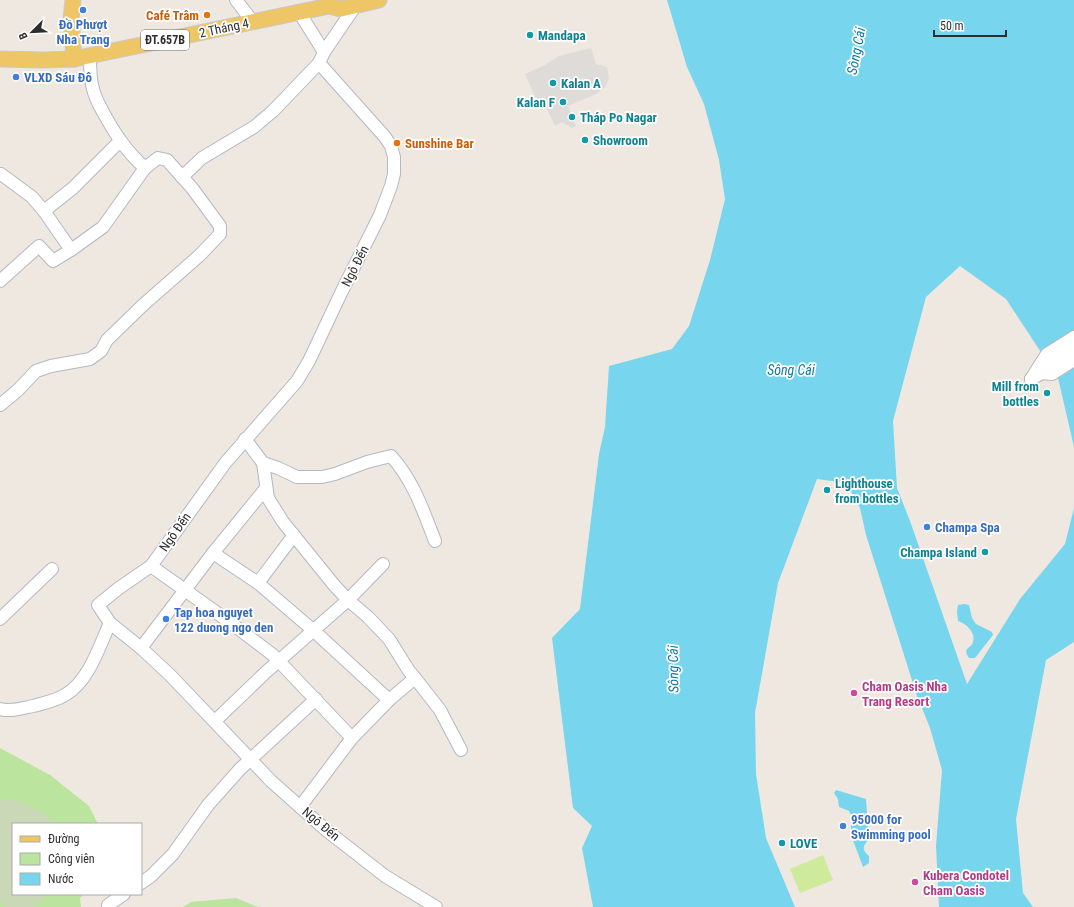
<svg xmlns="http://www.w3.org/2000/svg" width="1074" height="907" font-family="'Roboto Condensed',sans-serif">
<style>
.green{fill:#bbe49f}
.cemetery{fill:#cad8b8}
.pitch{fill:#ceea9b}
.plaza{fill:#dfdbd8}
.water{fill:#77d6ee}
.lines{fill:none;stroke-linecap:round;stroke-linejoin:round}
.minor-casing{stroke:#b4b8c1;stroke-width:14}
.major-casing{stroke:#c9c9c9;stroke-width:17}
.minor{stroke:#fff;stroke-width:12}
.major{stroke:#efc665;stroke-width:15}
.shop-dot{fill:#3f7fe0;stroke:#fff;stroke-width:1.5}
.food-dot{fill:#e8710a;stroke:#fff;stroke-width:1.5}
.culture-dot{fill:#0f9aa8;stroke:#fff;stroke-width:1.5}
.hotel-dot{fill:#d1479c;stroke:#fff;stroke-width:1.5}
.labels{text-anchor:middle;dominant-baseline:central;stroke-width:3.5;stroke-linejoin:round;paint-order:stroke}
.shield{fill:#fff;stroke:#6d6d6d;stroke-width:1}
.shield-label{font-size:12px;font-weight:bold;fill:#2e2e2e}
.food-label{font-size:13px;font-weight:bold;fill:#c56008;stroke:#fff;text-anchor:end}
.shop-label{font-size:13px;font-weight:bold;fill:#366cbe;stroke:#fff;text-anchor:start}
.street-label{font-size:13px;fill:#2e2e2e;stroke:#fff}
.culture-label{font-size:13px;font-weight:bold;fill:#0d838f;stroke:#fff;text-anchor:start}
.hotel-label{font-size:13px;font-weight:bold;fill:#b23c85;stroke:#fff;text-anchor:start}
.water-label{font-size:14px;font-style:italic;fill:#1078a0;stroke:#fff}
</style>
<rect width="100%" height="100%" fill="#efe8e1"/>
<g class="green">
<path d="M0,748L50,775L89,806L98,824H13V894H84L80,898L81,907H0Z"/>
<path d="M236,898L258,907H183L191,902Z"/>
</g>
<path class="cemetery" d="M0,800H16L47,815L52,824H13V894H47L34,907H5L0,900Z"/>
<path class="pitch" d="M823,855L833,880L800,893L790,869Z"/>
<path class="plaza" d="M591,48L596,64L607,67L609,78L605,87L596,94L568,106L576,126L572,128L562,122L555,126L545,105L540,108L525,74L543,66L559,56Z"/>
<g class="water">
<path d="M667,0H1074V447L1058,378L1006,299L960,266L926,297L893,421L897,488L910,521L967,684L1020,599L1065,544L1074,508V642L1046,660L1016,819L1023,893L1033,907H939L936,846L942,770L930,728L917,696L866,535L860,508L846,483L817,479L778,583L755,713L756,774L766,838L795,907H593L582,848L592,826L573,808L552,638L580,609L599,454L605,427L609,366L672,349L689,326L710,260L725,199L719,160L704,104L687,67Z"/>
<path d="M964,604L969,605L972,618L976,624L992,632L993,635L975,658H969C962,647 971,649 973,642C976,633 967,624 958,621L957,611L958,605Z"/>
<path d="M836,790L866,799L869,840C862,845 862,851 869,856V863L863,867L851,835V824L852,817L849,811L839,807L838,799L834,793Z"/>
</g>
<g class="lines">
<g class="minor-casing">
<g id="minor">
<path d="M236,0L253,22"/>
<path d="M299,12L324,52"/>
<path d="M319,63L385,137L391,146L394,157V174L391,186L380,215L341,293L309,361L297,381L226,462L151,566L119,588L98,605L110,623L141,648L170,675L271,781L326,830L385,876L436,907"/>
<path d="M1,174L32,197L44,211L73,188L120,141"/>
<path d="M182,177L202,158L254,127L273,111L319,63L324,52L356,5"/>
<path d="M44,211L71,250"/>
<path d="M0,281L39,246L53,261L71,250L103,227L145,168"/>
<path d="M1043,372L1048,364L1074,348"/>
<path d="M1031,379L1047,354L1074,337"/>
<path d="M1031,379L1042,373L1052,374L1074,360"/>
<path d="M0,405L17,391L36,371L51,366L90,359L101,351L107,340L143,305L200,255L220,234V226L192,188L167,160L158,158L145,168C126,151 115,134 103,112C99,105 95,97 93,89C90,79 90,67 90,56"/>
<path d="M245,439L263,463L268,498L283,522L334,585L348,600L368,617L389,639L409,671L415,678L389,700L352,738L300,807"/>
<path d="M263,463L278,468L297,477H322L335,474L367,462L391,456C413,480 423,510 435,541"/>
<path d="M213,553L258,583L314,631L389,700"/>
<path d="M151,566L227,620L273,655L352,738"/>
<path d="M258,583L294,535"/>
<path d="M0,619L52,569"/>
<path d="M141,648L213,553L266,488"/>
<path d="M415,678L440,710L461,750"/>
<path d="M0,709C11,712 23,708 33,706C44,703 55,701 65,695C89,681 99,647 110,623"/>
<path d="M215,721L266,672L348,600L383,564"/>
<path d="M141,883L151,876L173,854L208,805L240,769L316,699"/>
<path d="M108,905L124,894"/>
</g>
</g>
<g class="major-casing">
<g id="major">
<path d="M73,0L71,19L74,59"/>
<path d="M0,59L43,60L74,59L329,6L341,9L379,0"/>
</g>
</g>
<use href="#minor" class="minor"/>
<use href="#major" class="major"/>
</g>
<g class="shop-dot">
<circle cx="83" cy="10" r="4"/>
<circle cx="16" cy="77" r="4"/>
<circle cx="927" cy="527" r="4"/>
<circle cx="166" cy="619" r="4"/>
<circle cx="843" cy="826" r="4"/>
</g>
<g class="food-dot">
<circle cx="207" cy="15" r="4"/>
<circle cx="397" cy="143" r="4"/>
</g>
<g class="culture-dot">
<circle cx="530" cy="35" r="4"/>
<circle cx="553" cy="83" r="4"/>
<circle cx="563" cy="102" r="4"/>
<circle cx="572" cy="117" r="4"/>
<circle cx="585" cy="140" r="4"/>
<circle cx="1047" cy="393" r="4"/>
<circle cx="827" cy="490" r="4"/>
<circle cx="985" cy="552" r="4"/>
<circle cx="782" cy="843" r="4"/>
</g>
<g class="hotel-dot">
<circle cx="854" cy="693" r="4"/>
<circle cx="915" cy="882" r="4"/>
</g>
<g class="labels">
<rect class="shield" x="141" y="30" width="48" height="20" rx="3"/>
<g class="shield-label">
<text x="165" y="40">ĐT.657B</text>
</g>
<g class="food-label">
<text x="199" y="15">Café Trâm</text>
<text x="405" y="143" text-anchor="start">Sunshine Bar</text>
</g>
<g class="shop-label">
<text x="83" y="24" text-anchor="middle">Đồ Phượt<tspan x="83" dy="15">Nha Trang</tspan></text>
<text x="24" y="77">VLXD Sáu Đô</text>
<text x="935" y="527">Champa Spa</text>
<text x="174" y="612">Tap hoa nguyet<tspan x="174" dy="15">122 duong ngo den</tspan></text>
<text x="851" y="819">95000 for<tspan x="851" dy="15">Swimming pool</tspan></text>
</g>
<g class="street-label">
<text transform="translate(224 28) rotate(-12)">2 Tháng 4</text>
<text transform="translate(355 266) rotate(-63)">Ngô Đến</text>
<text transform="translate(175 532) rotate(-55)">Ngô Đến</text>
<text transform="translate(321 824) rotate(40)">Ngô Đến</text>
</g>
<g class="culture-label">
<text x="538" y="35">Mandapa</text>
<text x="561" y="83">Kalan A</text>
<text x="555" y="102" text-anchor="end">Kalan F</text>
<text x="580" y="117">Tháp Po Nagar</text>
<text x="593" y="140">Showroom</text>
<text x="1039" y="386" text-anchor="end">Mill from<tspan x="1039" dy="15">bottles</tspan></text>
<text x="835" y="483">Lighthouse<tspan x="835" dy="15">from bottles</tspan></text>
<text x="977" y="552" text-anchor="end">Champa Island</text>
<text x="790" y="843">LOVE</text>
</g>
<g class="hotel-label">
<text x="862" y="686">Cham Oasis Nha<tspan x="862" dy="15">Trang Resort</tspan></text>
<text x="923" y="875">Kubera Condotel<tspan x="923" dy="15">Cham Oasis</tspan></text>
</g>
<g class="water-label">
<text transform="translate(856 51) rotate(-79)">Sông Cái</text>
<text x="791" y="370">Sông Cái</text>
<text transform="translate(673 669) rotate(-91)">Sông Cái</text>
</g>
</g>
<rect x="12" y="823" width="130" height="72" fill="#ffffff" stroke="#ababab"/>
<rect x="20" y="836" width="20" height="6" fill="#efc665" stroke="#ababab"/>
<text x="48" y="843" font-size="12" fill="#2e2e2e">Đường</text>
<rect x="20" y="853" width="20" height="12" fill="#bbe49f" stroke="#ababab"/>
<text x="48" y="863" font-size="12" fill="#2e2e2e">Công viên</text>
<rect x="20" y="873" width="20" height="12" fill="#77d6ee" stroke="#ababab"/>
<text x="48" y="883" font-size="12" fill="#2e2e2e">Nước</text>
<g transform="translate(32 32) rotate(246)" stroke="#ffffff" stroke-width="3" paint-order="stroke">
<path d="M0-3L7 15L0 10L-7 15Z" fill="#2e2e2e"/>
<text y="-6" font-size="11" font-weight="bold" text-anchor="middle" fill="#2e2e2e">B</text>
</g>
<path d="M934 30v6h72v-6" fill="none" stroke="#2e2e2e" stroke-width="2"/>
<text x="940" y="30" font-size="12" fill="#2e2e2e" stroke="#ffffff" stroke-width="3" paint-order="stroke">50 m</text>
</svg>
